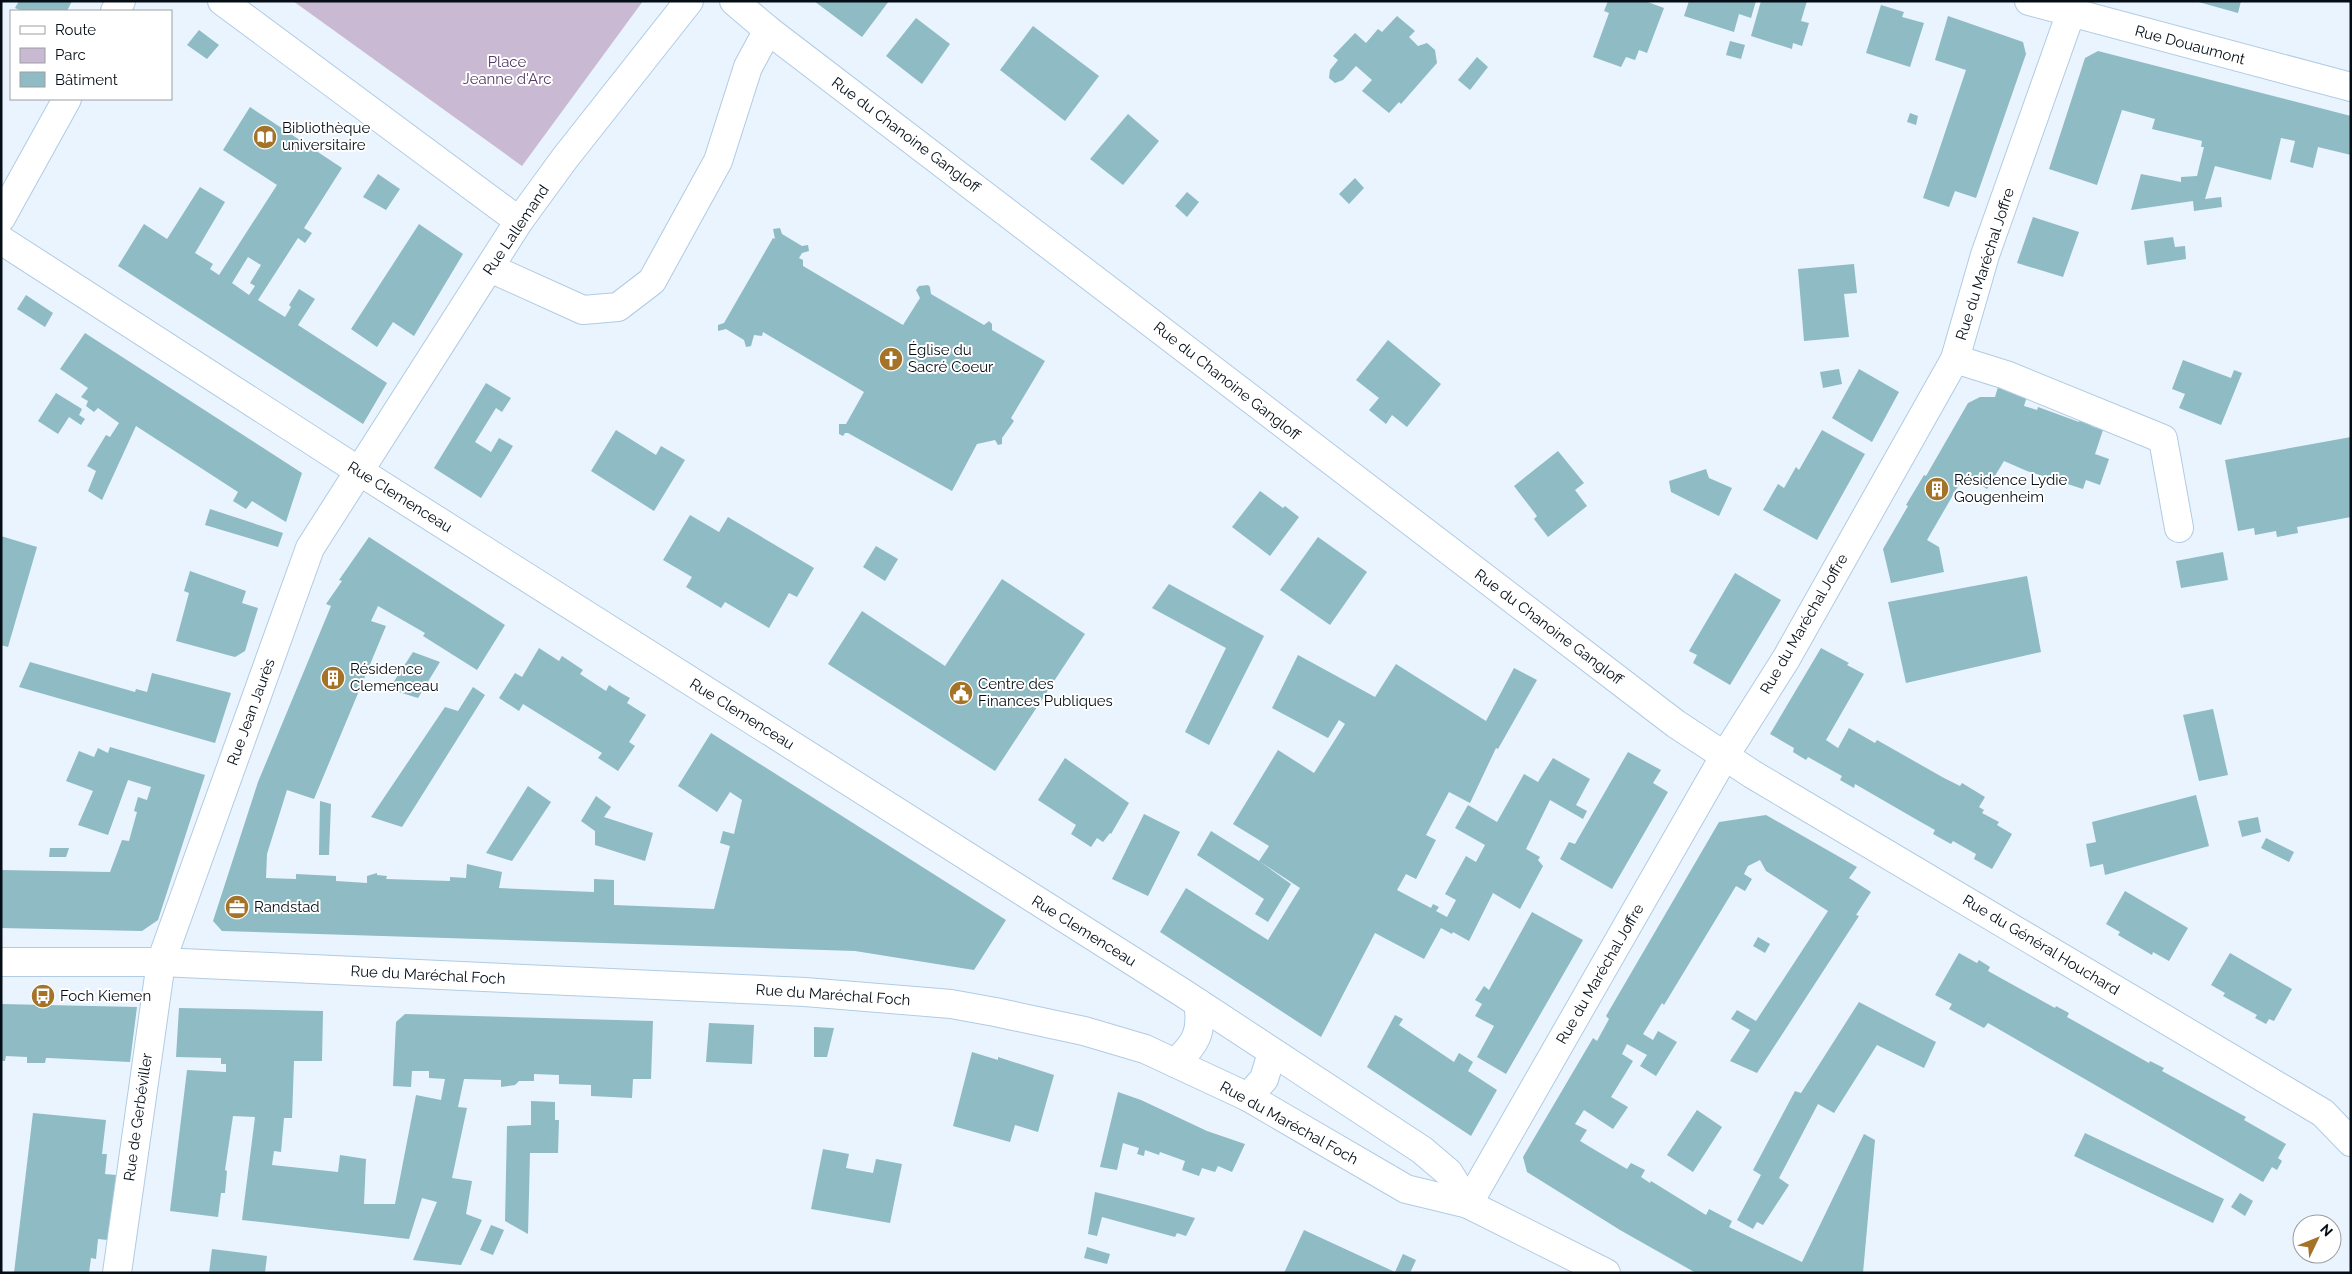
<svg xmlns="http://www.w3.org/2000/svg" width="2352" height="1274" font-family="Raleway,sans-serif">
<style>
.green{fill:#c9b9d2}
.building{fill:#8ebbc4;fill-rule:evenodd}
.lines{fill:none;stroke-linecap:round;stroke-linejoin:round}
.street-casing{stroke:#b0cbe3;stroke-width:30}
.primary-casing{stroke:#b0cbe3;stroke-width:30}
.street{stroke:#fff;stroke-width:28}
.primary{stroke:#fff;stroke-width:28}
.labels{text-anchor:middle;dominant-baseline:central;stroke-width:4;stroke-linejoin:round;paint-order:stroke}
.street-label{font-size:15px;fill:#050e16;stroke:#fff}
.park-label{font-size:15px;fill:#573a66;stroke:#fff}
.poi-label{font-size:15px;fill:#050e16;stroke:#fff;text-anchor:start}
</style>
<rect width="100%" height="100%" fill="#e9f4fe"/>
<path class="green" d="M293,1H643L522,166Z"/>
<g class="building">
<path d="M19,1H72L67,11H22L15,8Z"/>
<path d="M814,1H889L862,37Z"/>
<path d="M1608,1H1645L1664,8L1647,53L1639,50L1635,60L1626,57L1621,67L1593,57L1609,13L1604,11Z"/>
<path d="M1689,1H1756L1751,18L1739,14L1734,32L1684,16Z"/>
<path d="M1761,1H1807L1801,21L1809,23L1802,46L1793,43L1792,49L1751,36Z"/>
<path d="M2195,1H2241L2238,13Z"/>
<path d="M1881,5L1904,12L1902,17L1924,23L1910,67L1866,53Z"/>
<path d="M1397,16L1415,31L1409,37L1418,46L1427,43L1435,50L1437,63L1401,104L1399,102L1389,113L1362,91L1372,80L1356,66L1343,80L1335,83L1329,78L1330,70L1338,60L1333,56L1355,33L1366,43L1378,29L1382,32Z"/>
<path d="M1948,16L2023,42L2026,54L1976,198L1955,191L1949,207L1923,198L1966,70L1935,60Z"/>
<path d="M916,18L950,44L922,84L886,56Z"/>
<path d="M1033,26L1099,76L1065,121L1000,70Z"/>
<path d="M199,30L219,45L207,59L187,45Z"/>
<path d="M1730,41L1745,45L1741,59L1726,55Z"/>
<path d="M2098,51L2351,116V155L2318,147L2313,168L2290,162L2295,141L2281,138L2271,180L2215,166L2205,199L2221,197L2222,207L2194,211L2193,201L2131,210L2141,174L2181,182V177L2197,176L2204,147H2201L2202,141L2152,129L2155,119L2122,110L2097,185L2049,169L2085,58Z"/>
<path d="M1477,57L1488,67L1470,90L1458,80Z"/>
<path d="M250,107L342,168L304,228L312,233L305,243L298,238L258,300L285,317L291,307L289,305L299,289L315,299L298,325L387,383L363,424L118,266L144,224L167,239L200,187L225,202L195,253L213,264L210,269L219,275L277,185L223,150ZM248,257L261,265L250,283L255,286L249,295L232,283Z"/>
<path d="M1910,113L1918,116L1916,125L1907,122Z"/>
<path d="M1128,114L1159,141L1123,185L1090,159Z"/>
<path d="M378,174L400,189L386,210L363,197Z"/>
<path d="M1355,178L1364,188L1349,204L1339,194Z"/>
<path d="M1187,192L1199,202L1187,217L1175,206Z"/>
<path d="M2033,217L2079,232L2063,277L2017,263Z"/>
<path d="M419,224L463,254L414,336L393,322L377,347L351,329Z"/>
<path d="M780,228L782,234L802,246L808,245L809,251L802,253L799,258L803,260V266L903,325L920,298L916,290L919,286L928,285L930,287L931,294L984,325L989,321L992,324V330L1045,361L1011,418L1014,421L1002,438V444L998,445L995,440L977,444L952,491L848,433H845L843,436L839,434V424H846L864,392L763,332L762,336L754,335L751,346L746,347L744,340L726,329L718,331V325L724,323L773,238L775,239L773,229Z"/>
<path d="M2173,237L2175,247L2185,246L2186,259L2147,265L2144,241Z"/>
<path d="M1854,264L1857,293L1844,294L1849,337L1804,341L1798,269Z"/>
<path d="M26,295L53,313L45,327L17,309Z"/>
<path d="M85,333L302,473L286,522L252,501L246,509L233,501L238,492L136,426L102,500L88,491L96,471L87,466L106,435L110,437L119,423L98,408L94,412L86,406L88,401L81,397L88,388L60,369Z"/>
<path d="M1388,340L1441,384L1407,427L1392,415L1386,424L1369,410L1379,398L1356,380Z"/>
<path d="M2183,360L2231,378L2234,370L2242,373L2221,425L2179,408L2185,394L2172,389Z"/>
<path d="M1839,369L1842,384L1823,388L1820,372Z"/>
<path d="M1859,369L1899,392L1872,442L1832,418Z"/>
<path d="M486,383L511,398L502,412L496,408L475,442L491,452L499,438L513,446L481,498L434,468Z"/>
<path d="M1998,387L2027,396L2024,406L2037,410L2038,407L2079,422L2080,419L2092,423L2091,426L2103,430L2095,454L2109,459L2100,485L2086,480L2083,489L2027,471L2004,461L1987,489L1968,476H1964L1927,540L1939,547L1944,572L1891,583L1883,549L1908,506L1906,505L1924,475L1926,476L1968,403L1980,397H1995Z"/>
<path d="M56,393L82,409L79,415L85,419L81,425L69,417L58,434L38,421Z"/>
<path d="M616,430L656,455L661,446L685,460L654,511L591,471Z"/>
<path d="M1822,430L1865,454L1817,540L1763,510L1778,484L1784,488L1796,467L1799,470Z"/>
<path d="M2351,437V517L2297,527L2298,533L2277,537L2276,531L2255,535L2254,528L2238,531L2225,460Z"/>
<path d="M1558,451L1584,483L1575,490L1587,506L1548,537L1534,519L1537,516L1514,486Z"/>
<path d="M1706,469L1709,478L1732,488L1719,516L1671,492L1669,481Z"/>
<path d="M1260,491L1283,508L1285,506L1299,517L1270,556L1232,527Z"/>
<path d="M210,509L283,533L278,547L205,525Z"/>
<path d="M690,515L719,532L728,517L814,568L797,597L789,593L769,628L725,602L721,608L686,587L692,577L663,560Z"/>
<path d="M1,536L37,547L8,647L1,645Z"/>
<path d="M369,537L505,625L477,670L423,636L425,633L378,606L371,621L386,626L314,799L287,790L267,854L266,878L296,879V874L336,876V881L367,883V876L377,873V875L387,876L386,879L450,881V877L466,878L467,864L502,872L499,888L594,892V879L614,880V905L714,909L730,846L720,843L723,831L734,834L742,800L730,792L717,812L678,786L711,733L1006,920L974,970L855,951L222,931L213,921L258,782L331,606L326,604L342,581L339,580Z"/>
<path d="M1318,537L1367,572L1330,625L1280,590Z"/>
<path d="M876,546L898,559L885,581L863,567Z"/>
<path d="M2223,552L2228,580L2181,588L2176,561Z"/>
<path d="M190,571L246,591L242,603L258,608L245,651L235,657L176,641L189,593L184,591Z"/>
<path d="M1735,573L1781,600L1730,685L1693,663L1697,655L1689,651Z"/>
<path d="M2027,576L2041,652L1906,683L1888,602Z"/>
<path d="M1002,579L1085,634L995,771L828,664L862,611L945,666Z"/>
<path d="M1169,584L1264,636L1209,745L1185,732L1226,648L1152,608Z"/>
<path d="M539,648L559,661L562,656L583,670L580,674L606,691L609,685L621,693L630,698L627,703L646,715L629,742L635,746L618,771L598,758L602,753L523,704L519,711L499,698L515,673L522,677Z"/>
<path d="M1821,648L1849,663L1847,665L1864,674L1826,740L1838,748L1849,728L1875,743L1877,740L1944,778L1960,786L1962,783L1985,797L1979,807L1984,810L1982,813L1999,822L1997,825L2012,834L1992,869L1974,859L1976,854L1953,841L1951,844L1933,834L1935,830L1919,821L1855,784L1854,788L1840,780L1842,776L1808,757L1806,760L1793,752L1794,748L1770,734Z"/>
<path d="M413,652L440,662L418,698L389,689Z"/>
<path d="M1298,655L1375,697L1396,664L1486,721L1514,668L1537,680L1498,749L1496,748L1470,803L1449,792L1426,835L1436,840L1416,879L1406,874L1397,890L1431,908L1433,904L1439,907L1436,911L1447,917L1456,900L1445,894L1466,856L1476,862L1485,845L1455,828L1468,805L1497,822L1524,774L1538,782L1553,758L1590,779L1576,805L1587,811L1583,819L1550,800L1526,849L1540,857L1538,860L1543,866L1520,909L1493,893L1469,941L1453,932L1452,934L1441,928L1424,959L1375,933L1321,1037L1160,932L1186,888L1268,940L1300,888L1259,861L1291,884L1268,922L1255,914L1264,899L1197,855L1211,831L1259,861L1269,846L1233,824L1278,750L1314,773L1345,724L1339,720L1328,738L1272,708Z"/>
<path d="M30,662L135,692L136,689L147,692L152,673L231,693L215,743L19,687Z"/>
<path d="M473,687L485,695L402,827L371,817L445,707L458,711Z"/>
<path d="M2213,709L2228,775L2199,781L2183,715Z"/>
<path d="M110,747L205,775L158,920L142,931L1,928V870L110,872L122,840L129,841L137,812L134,811L138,797L147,800L151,787L128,780L108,835L78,825L93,791L66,781L79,751L94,757L98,748L108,753Z"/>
<path d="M1628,752L1661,770L1653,783L1668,792L1612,889L1560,859L1569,842L1575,844Z"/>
<path d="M1065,758L1129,803L1111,834L1110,833L1103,842L1097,838L1091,847L1071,834L1076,825L1038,800Z"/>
<path d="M528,786L551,802L512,861L486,853Z"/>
<path d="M2196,795L2209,846L2105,875L2103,864L2090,867L2086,844L2096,842L2092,822Z"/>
<path d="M596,796L611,807L604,817L653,833L645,861L595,845V831L581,821Z"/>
<path d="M320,801L331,804L329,855H319Z"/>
<path d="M1144,814L1180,832L1148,896L1112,879Z"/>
<path d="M1766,815L1857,867L1849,878L1871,892L1856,915L1859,916L1757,1073L1730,1061L1750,1030L1731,1019L1737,1010L1756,1021L1828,911L1766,871L1760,860L1748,866L1744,874L1752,879L1745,891L1736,886L1664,1005L1662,1003L1643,1034L1653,1040L1658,1031L1677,1042L1656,1076L1640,1066L1647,1055L1627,1044L1622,1054L1633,1061L1611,1097L1628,1107L1613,1129L1584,1110L1575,1124L1587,1130L1580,1141L1600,1153L1627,1169L1631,1163L1645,1170L1641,1177L1650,1183L1651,1181L1706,1215L1709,1209L1732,1221L1729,1227L1802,1262L1864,1134L1875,1140L1863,1273H1696L1620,1230L1527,1172L1523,1157L1593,1038L1597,1041L1609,1019L1606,1016L1719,822Z"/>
<path d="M2258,817L2261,832L2242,837L2238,821Z"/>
<path d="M2266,838L2294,852L2289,862L2261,848Z"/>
<path d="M50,848H69L66,857H49Z"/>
<path d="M2125,891L2188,928L2169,961L2153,952L2152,955L2118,935L2120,932L2106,924Z"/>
<path d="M1532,912L1583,940L1506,1074L1477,1057L1494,1026L1475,1016L1482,1004L1475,1000L1484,986L1489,990Z"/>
<path d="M1758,937L1770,944L1765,953L1753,946Z"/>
<path d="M1959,953L1977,963L1979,960L1990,967L1988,971L2055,1008L2056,1006L2069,1013L2067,1017L2149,1063L2150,1061L2164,1068L2162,1071L2246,1117L2244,1120L2286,1144L2278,1158L2282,1161L2277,1170L2272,1167L2263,1182L1988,1023L1984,1028L1949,1009L1952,1004L1935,995Z"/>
<path d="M2230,953L2292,989L2274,1021L2269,1019L2266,1024L2255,1018L2257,1015L2223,996L2225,993L2211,985Z"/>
<path d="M1859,1002L1936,1042L1924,1068L1877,1045L1834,1113L1818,1104L1779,1178L1789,1185L1763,1225L1757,1222L1753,1229L1737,1220L1761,1175L1753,1170L1795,1091L1801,1093Z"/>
<path d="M1,1004L137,1007L130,1062L49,1058H46L45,1063H27V1057L6,1056L5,1061H1Z"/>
<path d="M179,1008L323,1011L322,1061H294L292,1118H284L281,1152L274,1151L272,1165L338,1172L340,1155L366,1159L364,1204H395L416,1095L441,1100L445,1079L429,1078V1071H412L411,1087L393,1086L396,1022L405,1014L653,1021L651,1079H633L632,1098L591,1096V1085L559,1084V1075L534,1074V1081H519L515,1085L501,1087V1080L464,1079L458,1107L467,1108L452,1178L472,1181L466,1214L482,1220L461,1265L413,1260L437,1202L422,1198L409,1239L242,1220L255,1117L233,1116L225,1170L227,1171L225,1193H221L218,1217L170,1211L187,1070L226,1072V1064H221V1058L176,1057Z"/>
<path d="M1395,1015L1403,1019L1399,1025L1454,1062L1459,1053L1473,1062L1468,1071L1497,1090L1471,1136L1367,1067Z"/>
<path d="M709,1023L754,1025L752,1064L706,1062Z"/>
<path d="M814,1027L834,1028L827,1057H814Z"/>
<path d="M972,1052L998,1060V1057L1054,1075L1038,1132L1015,1125L1010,1142L953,1126Z"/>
<path d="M1118,1092L1141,1100L1207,1131L1245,1144L1232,1172L1218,1166L1215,1172L1202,1168L1199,1176L1182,1170L1185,1161L1160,1152L1159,1155L1145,1150L1144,1156L1137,1154L1139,1148L1123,1143L1117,1170L1100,1167Z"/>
<path d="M531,1101L555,1102V1120H559L558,1153H530L528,1234L505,1221L507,1126L531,1125Z"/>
<path d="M1697,1110L1722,1127L1693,1172L1667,1155Z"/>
<path d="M33,1113L106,1120L102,1154H107L105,1174L116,1175L108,1240L98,1239L96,1259L91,1258L89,1273H14Z"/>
<path d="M2085,1133L2224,1199L2213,1223L2074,1156Z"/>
<path d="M823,1149L849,1154L846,1168L873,1173L876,1159L902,1164L890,1223L811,1209Z"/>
<path d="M1095,1192L1147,1205L1195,1218L1186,1236L1177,1233L1175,1237L1102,1217L1097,1236L1088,1234Z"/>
<path d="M2240,1193L2253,1201L2245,1216L2231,1207Z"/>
<path d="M491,1225L504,1230L493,1255L480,1250Z"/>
<path d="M1304,1230L1395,1272L1403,1254L1416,1260L1410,1273H1284Z"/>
<path d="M1087,1247L1110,1254L1107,1264L1084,1258Z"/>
<path d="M212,1249L267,1256L265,1273H209Z"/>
</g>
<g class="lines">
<g class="street-casing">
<g id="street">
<path d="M222,1L519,221"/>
<path d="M734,1L768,30L1676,724L1752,774L2323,1113L2351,1142"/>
<path d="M2029,1L2351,87"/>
<path d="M115,11L121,1"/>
<path d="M1,218L67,99"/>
<path d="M490,268L583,310L618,307L652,281L718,161L748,67L768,30"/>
<path d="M1955,359L2006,375L2163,439L2179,528"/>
<path d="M1468,1204L1724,757L1786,659L1955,359L1985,255L2075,1"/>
<path d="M117,1273L161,962L310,548L519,221L565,158L689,1"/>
</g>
</g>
<g class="primary-casing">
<g id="primary">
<path d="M1,240L359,471L1183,993L1422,1150L1449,1173L1468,1204"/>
<path d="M1,962H161L805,992L951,1004L995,1012L1084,1031L1145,1049L1248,1097L1406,1189L1468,1204L1606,1273"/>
<path d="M1175,1063C1196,1044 1203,1032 1198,1003"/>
<path d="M1248,1097L1264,1079L1272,1053"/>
</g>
</g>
<use href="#street" class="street"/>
<use href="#primary" class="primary"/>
</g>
<defs>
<g id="library-disc" transform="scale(1.25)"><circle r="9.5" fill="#a47328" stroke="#fff"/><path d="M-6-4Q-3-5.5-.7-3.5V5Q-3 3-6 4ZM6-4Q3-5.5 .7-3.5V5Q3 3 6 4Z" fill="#fff"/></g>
<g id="church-disc" transform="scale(1.25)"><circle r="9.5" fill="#a47328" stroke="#fff"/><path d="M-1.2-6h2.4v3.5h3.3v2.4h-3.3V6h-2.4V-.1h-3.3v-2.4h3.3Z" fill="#fff"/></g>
<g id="building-disc" transform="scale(1.25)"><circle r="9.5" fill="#a47328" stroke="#fff"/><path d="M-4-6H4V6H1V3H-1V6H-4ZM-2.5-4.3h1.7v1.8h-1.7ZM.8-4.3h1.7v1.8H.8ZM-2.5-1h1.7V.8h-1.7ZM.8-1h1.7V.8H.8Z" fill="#fff"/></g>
<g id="civic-disc" transform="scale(1.25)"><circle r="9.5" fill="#a47328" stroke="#fff"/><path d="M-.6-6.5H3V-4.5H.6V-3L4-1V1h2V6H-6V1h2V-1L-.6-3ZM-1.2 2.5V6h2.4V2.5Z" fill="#fff"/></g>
<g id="office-disc" transform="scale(1.25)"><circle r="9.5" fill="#a47328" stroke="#fff"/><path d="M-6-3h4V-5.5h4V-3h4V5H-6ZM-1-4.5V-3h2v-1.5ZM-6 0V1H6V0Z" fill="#fff"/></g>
<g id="bus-disc" transform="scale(1.25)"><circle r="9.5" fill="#a47328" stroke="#fff"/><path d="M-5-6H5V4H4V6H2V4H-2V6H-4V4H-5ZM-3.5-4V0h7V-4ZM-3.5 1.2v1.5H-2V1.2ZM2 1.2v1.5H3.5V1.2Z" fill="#fff"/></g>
</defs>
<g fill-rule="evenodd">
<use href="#library-disc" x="265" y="137"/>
<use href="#church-disc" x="891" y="359"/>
<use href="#building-disc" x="1937" y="489"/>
<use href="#building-disc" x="333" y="678"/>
<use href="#civic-disc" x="961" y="693"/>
<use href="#office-disc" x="237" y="907"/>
<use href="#bus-disc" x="43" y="996"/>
</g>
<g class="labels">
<g class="street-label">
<text transform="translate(2190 45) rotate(15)">Rue Douaumont</text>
<text transform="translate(906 135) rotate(37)">Rue du Chanoine Gangloff</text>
<text transform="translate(516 230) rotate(-56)">Rue Lallemand</text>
<text transform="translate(1985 264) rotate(-72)">Rue du Maréchal Joffre</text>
<text transform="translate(1227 381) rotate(38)">Rue du Chanoine Gangloff</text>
<text transform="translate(400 497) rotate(32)">Rue Clemenceau</text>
<text transform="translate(1804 624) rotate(-60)">Rue du Maréchal Joffre</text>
<text transform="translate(1549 627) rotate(37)">Rue du Chanoine Gangloff</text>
<text transform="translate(251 712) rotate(-70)">Rue Jean Jaurès</text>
<text transform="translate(742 714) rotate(32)">Rue Clemenceau</text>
<text transform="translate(1084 931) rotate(32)">Rue Clemenceau</text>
<text transform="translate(2041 945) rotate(31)">Rue du Général Houchard</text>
<text transform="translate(1600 974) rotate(-60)">Rue du Maréchal Joffre</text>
<text transform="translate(428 975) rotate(3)">Rue du Maréchal Foch</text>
<text transform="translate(833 995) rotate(4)">Rue du Maréchal Foch</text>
<text transform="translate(138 1117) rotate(-82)">Rue de Gerbéviller</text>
<text transform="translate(1289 1123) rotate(29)">Rue du Maréchal Foch</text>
</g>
<g class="park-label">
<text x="507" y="62">Place<tspan x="507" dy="17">Jeanne d'Arc</tspan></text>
</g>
<g class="poi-label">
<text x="282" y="128">Bibliothèque<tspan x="282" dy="17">universitaire</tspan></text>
<text x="908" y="350">Église du<tspan x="908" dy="17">Sacré Coeur</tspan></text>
<text x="1954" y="480">Résidence Lydie<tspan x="1954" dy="17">Gougenheim</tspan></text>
<text x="350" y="669">Résidence<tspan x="350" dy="17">Clemenceau</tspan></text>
<text x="978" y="684">Centre des<tspan x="978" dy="17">Finances Publiques</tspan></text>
<text x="254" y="907">Randstad</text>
<text x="60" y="996">Foch Kiemen</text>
</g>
</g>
<rect width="2352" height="1274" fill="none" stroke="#050e16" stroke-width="5"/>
<rect x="10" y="10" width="162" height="90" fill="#ffffff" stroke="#9b9fa2"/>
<rect x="20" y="26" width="25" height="8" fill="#ffffff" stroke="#9b9fa2"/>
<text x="55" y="35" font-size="15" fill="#050e16">Route</text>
<rect x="20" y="48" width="25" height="15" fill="#c9b9d2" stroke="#9b9fa2"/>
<text x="55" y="60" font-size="15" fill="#050e16">Parc</text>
<rect x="20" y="72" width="25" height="15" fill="#8ebbc4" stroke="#9b9fa2"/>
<text x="55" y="85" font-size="15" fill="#050e16">Bâtiment</text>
<g transform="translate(2317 1239) rotate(47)"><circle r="24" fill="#ffffff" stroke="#9b9fa2"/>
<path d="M0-4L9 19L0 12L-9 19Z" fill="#a47328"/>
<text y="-8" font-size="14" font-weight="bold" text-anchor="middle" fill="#050e16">N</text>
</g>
</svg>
